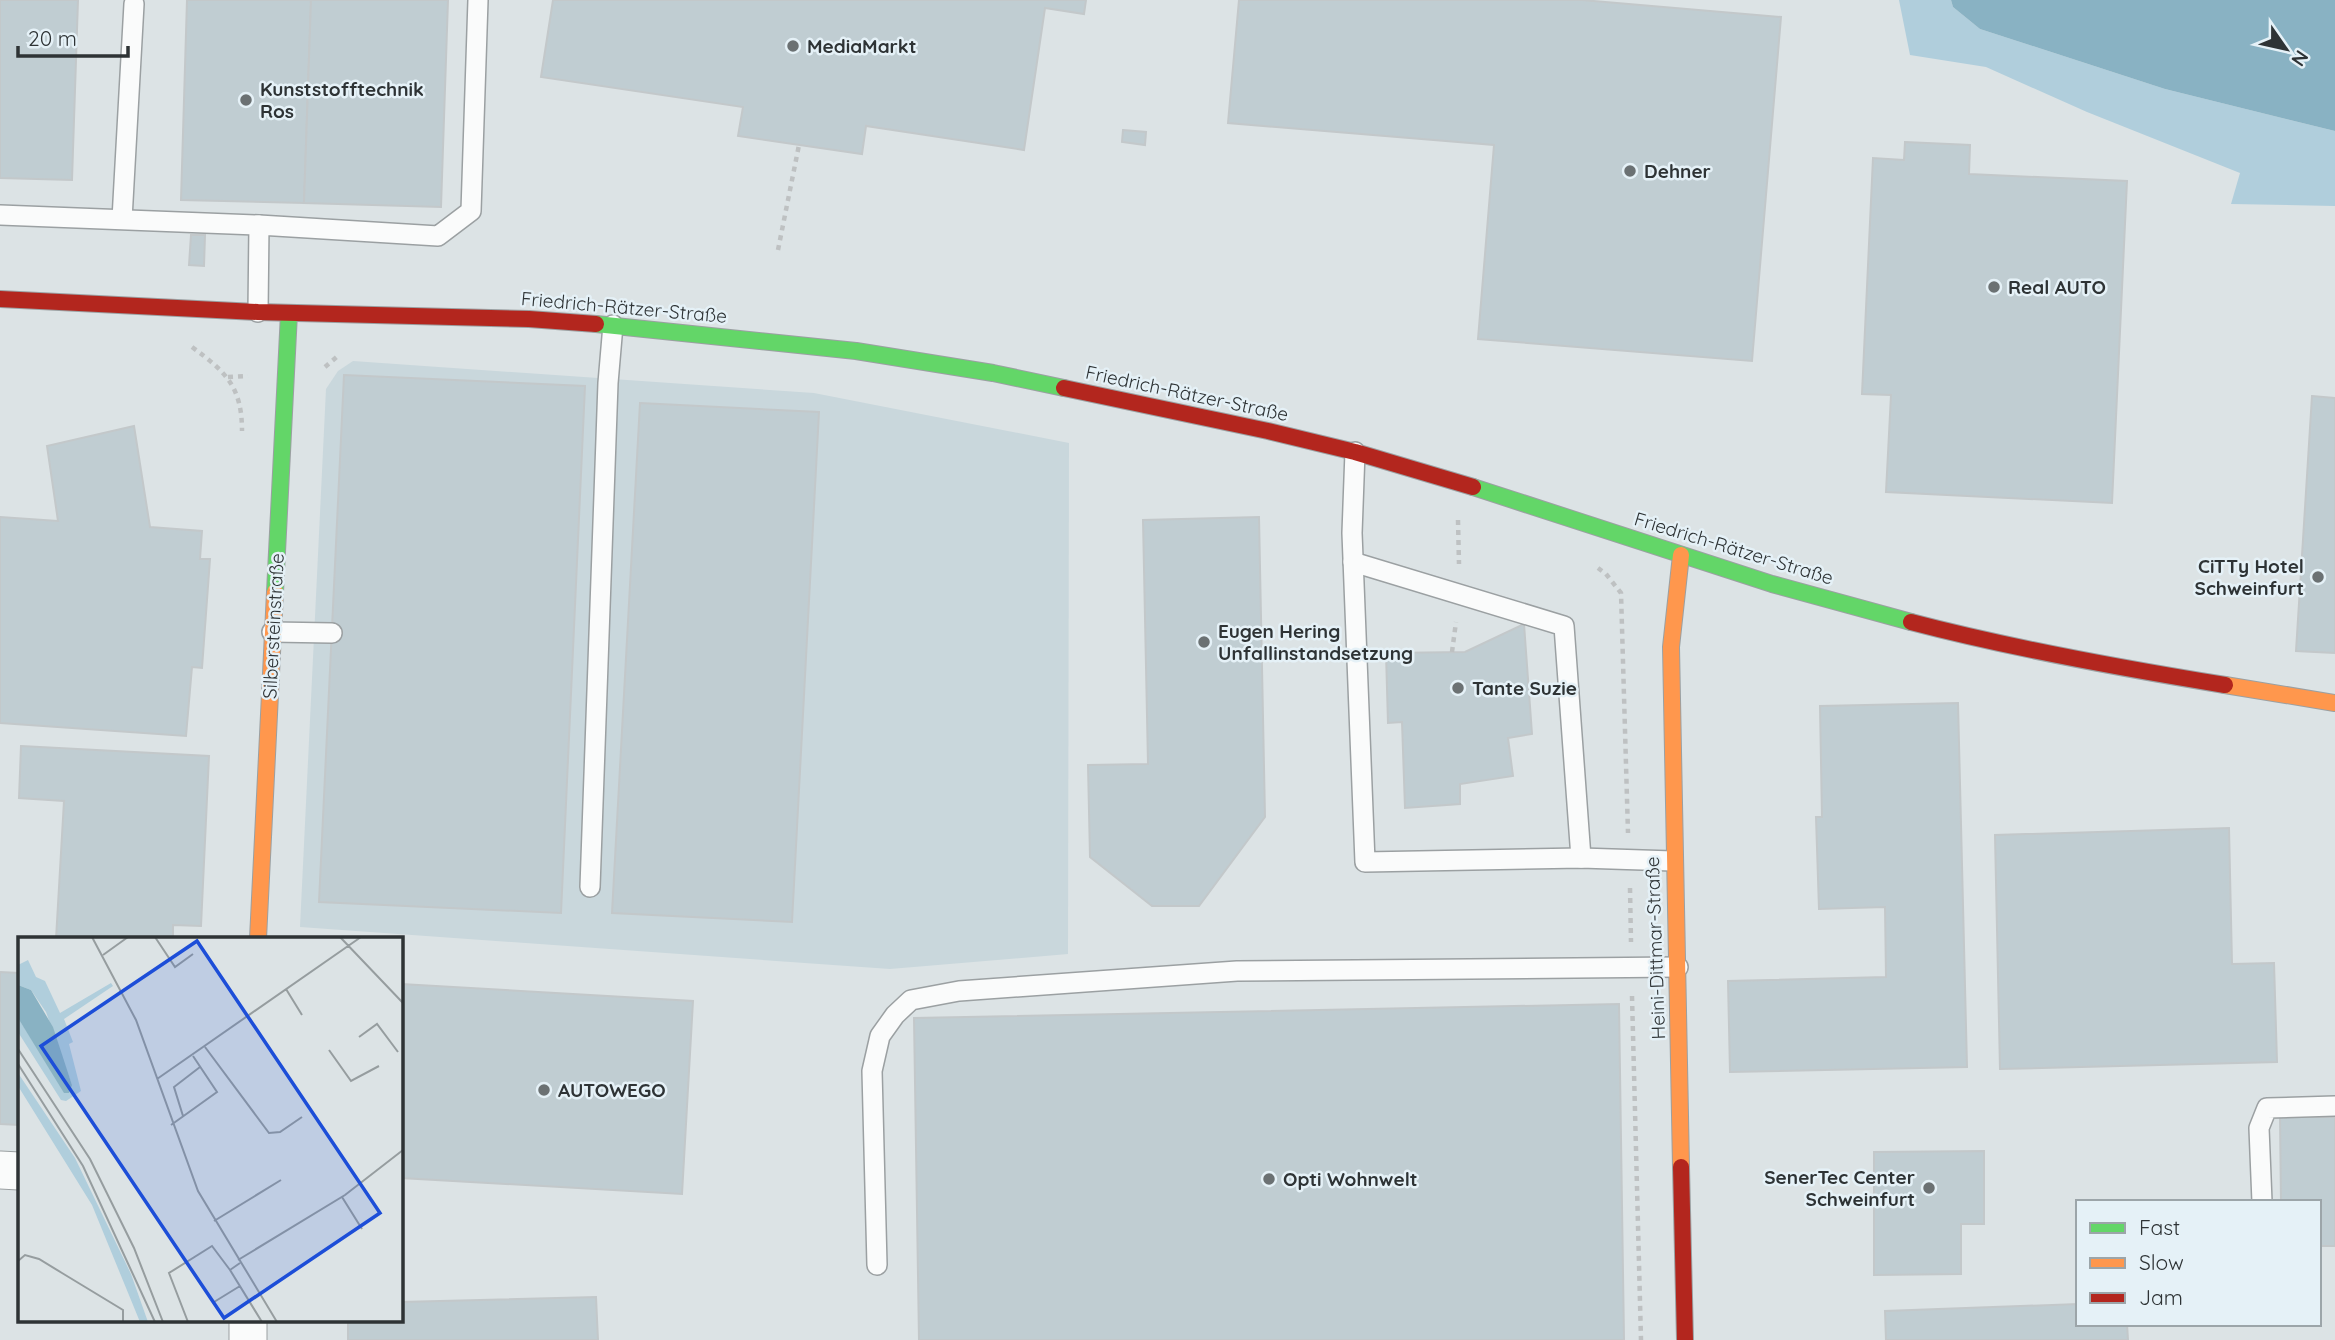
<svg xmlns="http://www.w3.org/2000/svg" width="2335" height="1340" font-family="Quicksand,sans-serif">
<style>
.built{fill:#c9d7dc}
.green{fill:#b0cedc}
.water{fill:#89b2c3}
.building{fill:#c0cdd2;stroke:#c3c8ca;stroke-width:2}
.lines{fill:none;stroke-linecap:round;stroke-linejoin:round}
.lane-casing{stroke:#9ba0a2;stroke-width:22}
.street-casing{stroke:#9ba0a2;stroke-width:39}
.fast-casing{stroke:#9ba0a2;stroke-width:18}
.slow-casing{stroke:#9ba0a2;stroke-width:18}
.jam-casing{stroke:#9ba0a2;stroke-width:18}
.path{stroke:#bec1c2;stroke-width:4.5;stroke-dasharray:5 5;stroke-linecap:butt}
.lane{stroke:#fafbfb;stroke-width:19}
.street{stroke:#fafbfb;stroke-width:37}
.fast{stroke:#63d668;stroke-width:16}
.slow{stroke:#ff974d;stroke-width:16}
.jam{stroke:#b3261e;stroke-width:16}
.poi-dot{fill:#6b7173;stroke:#e5f1f7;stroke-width:2.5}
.labels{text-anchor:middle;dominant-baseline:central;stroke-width:5;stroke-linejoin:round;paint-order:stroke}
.poi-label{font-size:19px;font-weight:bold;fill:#2e3335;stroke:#e5f1f7;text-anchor:start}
.street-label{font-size:19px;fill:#2e3335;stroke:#e5f1f7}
.inset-road{fill:none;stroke:#969d9f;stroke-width:2}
.view{fill:#1d4ed8;fill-opacity:0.15;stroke:#1d4ed8;stroke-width:3.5}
.inset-edge{fill:none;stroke:#2e3335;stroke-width:3.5}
</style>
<rect width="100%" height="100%" fill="#dce3e5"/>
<path class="built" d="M353,361L814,393L1069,443L1068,954L890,969L300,927L326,389L338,371Z"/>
<path class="green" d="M1899,0H1951L1953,7L1980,29L2165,89L2335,131V206L2231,204L2240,173L2087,112L1986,67L1910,55Z"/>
<path class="water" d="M1951,0H2335V131L2165,89L1980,29L1953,7Z"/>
<g class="building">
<path d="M0,0H78L72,180L0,178Z"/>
<path d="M187,0H311L304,203L181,200Z"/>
<path d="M311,0H448L441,207L304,203Z"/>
<path d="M553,0H1086L1084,14L1045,8L1024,150L866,126L862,154L738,136L743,107L541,77Z"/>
<path d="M1239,0H1582L1781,17L1752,361L1478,339L1494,145L1228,123Z"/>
<path d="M1123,130L1146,132L1145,145L1122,142Z"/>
<path d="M1905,142L1970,145L1969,174L2127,181L2112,503L1886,492L1891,395L1862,394L1873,158L1904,160Z"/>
<path d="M191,235H205L204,266L189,265Z"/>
<path d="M344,375L585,386L561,913L319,902Z"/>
<path d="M2312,396L2335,398V653L2296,651Z"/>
<path d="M640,403L819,412L792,922L612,913Z"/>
<path d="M134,426L150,527L202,531L200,559H210L202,668L192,667L186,736L0,723V517L58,521L47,446Z"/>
<path d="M1259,517L1265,817L1199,906H1152L1090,857L1088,765L1148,764L1143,520Z"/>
<path d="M1524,624L1532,734L1508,738L1513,776L1460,784V804L1405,808L1402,722L1388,723L1386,653L1465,652Z"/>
<path d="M1958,703L1967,1067L1730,1072L1728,981L1886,977L1885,907L1819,909L1816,817H1822L1820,706Z"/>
<path d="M21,746L209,756L201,926L173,925V939H56L64,801L19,798Z"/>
<path d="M2229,828L2232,964L2274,963L2277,1062L2000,1069L1995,835Z"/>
<path d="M0,972L19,973V1125L0,1124Z"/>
<path d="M401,984L693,1001L682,1194L401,1178Z"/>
<path d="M1619,1004L1624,1340H919L914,1018Z"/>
<path d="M2280,1117H2335V1246H2319V1202H2281Z"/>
<path d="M1984,1151V1224H1961V1274L1874,1275V1152Z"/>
<path d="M596,1297L598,1340H348V1321H401V1302Z"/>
<path d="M2078,1304V1324H2127L2128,1340H1886L1885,1311Z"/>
</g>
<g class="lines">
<g class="lane-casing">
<g id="lane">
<path d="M0,215L259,225"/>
<path d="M122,219L134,4"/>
<path d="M258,312L259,225L438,236L471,211L478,0"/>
<path d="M1355,452L1352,533L1365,862L1581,858L1673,861"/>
<path d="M1353,562L1564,626L1581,858"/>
<path d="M272,632L332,633"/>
<path d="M590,887L608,383L613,325"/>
<path d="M2262,1202L2259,1128L2267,1108L2335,1106"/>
<path d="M877,1265L872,1071L880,1036L895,1015L911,1000L959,991L1237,971L1678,967"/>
</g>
</g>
<g class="street-casing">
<g id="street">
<path d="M0,1170L19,1171"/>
<path d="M248,1321V1340"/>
</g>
</g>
<g class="fast-casing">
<g id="fast">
<path d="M596,324L856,351L993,373L1064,388"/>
<path d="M1473,487L1772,584L1911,622"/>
<path d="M275,592L289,313"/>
</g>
</g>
<g class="slow-casing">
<g id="slow">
<path d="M1681,555L1671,647L1681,1167"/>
<path d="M2225,685L2335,703"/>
<path d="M258,939L275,592"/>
</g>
</g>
<g class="jam-casing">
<g id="jam">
<path d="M0,299L258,312L529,319L596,324"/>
<path d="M1064,388L1268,431L1355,452L1473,487"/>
<path d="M1911,622C2014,649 2120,668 2225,685"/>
<path d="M1681,1167L1685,1340"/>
</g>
</g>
<g class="path">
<path d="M778,250L799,145"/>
<path d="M192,347C226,372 242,387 242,431"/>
<path d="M325,367L340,354"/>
<path d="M228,377L248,376"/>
<path d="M1458,520L1459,564"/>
<path d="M1598,568L1606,574L1621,593L1628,833"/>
<path d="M1452,652L1456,622"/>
<path d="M1630,888L1631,942"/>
<path d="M1632,996L1641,1340"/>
</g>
<use href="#lane" class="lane"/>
<use href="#street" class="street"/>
<use href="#fast" class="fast"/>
<use href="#slow" class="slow"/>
<use href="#jam" class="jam"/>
</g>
<g class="poi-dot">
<circle cx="793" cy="46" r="7"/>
<circle cx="246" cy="100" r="7"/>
<circle cx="1630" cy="171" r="7"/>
<circle cx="1994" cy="287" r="7"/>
<circle cx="2318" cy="577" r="7"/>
<circle cx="1204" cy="642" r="7"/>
<circle cx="1458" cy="688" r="7"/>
<circle cx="544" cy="1090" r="7"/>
<circle cx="1269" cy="1179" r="7"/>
<circle cx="1929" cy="1188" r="7"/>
</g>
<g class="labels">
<g class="poi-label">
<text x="807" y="46">MediaMarkt</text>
<text x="260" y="89">Kunststofftechnik<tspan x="260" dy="22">Ros</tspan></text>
<text x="1644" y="171">Dehner</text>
<text x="2008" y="287">Real AUTO</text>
<text x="2304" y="566" text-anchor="end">CiTTy Hotel<tspan x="2304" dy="22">Schweinfurt</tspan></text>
<text x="1218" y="631">Eugen Hering<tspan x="1218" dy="22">Unfallinstandsetzung</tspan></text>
<text x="1472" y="688">Tante Suzie</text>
<text x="558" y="1090">AUTOWEGO</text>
<text x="1915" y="1177" text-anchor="end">SenerTec Center<tspan x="1915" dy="22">Schweinfurt</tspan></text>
<text x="1283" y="1179">Opti Wohnwelt</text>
</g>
<g class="street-label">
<text transform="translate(624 307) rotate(5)">Friedrich-Rätzer-Straße</text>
<text transform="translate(1187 393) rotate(12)">Friedrich-Rätzer-Straße</text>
<text transform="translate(1734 548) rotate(17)">Friedrich-Rätzer-Straße</text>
<text transform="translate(273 626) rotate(-87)">Silbersteinstraße</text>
<text transform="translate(1655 948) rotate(-92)">Heini-Dittmar-Straße</text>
</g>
</g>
<g transform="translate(18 937)">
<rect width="385" height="385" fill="#dce3e5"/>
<path d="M10,23L18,40L27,44L42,76L93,46L95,49L46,82L55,105L51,107L63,154L48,164L43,163L0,95V81L44,149L54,148L28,75L13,53L0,48V28ZM0,136L57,221L113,337L130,385H122L74,268L0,149Z" fill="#b0cedc"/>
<path d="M0,48L13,53L35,90L54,148L51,156H46L0,81Z" fill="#89b2c3"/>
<path class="inset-road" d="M74,0L118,83L180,254L259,385M137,0L157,30L175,17M322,0L385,66M85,18L110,0M268,52L284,78M341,100L359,87L380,115M187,110L251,196L262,195L284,180M0,112L72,222L116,311L145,385M311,113L333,144L361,129M0,127L65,229L137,385M139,142L343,0M165,179L156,150L182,130M153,188L199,155L175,119M324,260L344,292M196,284L263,243M220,323L327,258L385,213M0,324L7,318L21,322L44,336L105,373V385M212,333L244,385M196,365L222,349M170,385L151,336L194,309L212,333L222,326"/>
<path class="view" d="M179,4L362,276L206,381L23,109Z"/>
<rect width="385" height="385" class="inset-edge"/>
</g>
<rect x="2076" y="1200" width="245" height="126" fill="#e5f1f7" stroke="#9ca5a9" stroke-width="2"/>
<rect x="2090" y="1223" width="35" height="10" fill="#63d668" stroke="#9ca5a9" stroke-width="2"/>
<text x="2139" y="1235" font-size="21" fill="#2e3335">Fast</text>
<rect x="2090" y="1258" width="35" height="10" fill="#ff974d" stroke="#9ca5a9" stroke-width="2"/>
<text x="2139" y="1270" font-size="21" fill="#2e3335">Slow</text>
<rect x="2090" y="1293" width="35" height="10" fill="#b3261e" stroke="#9ca5a9" stroke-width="2"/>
<text x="2139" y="1305" font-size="21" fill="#2e3335">Jam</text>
<g transform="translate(2286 49) rotate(124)" stroke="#e5f1f7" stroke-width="5" paint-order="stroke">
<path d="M0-5L12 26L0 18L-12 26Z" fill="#2e3335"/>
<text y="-10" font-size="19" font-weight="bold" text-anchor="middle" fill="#2e3335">N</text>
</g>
<path d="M18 46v10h110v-10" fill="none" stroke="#2e3335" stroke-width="3.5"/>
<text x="28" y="46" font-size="21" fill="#2e3335" stroke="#e5f1f7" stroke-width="5" paint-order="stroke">20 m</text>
</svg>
